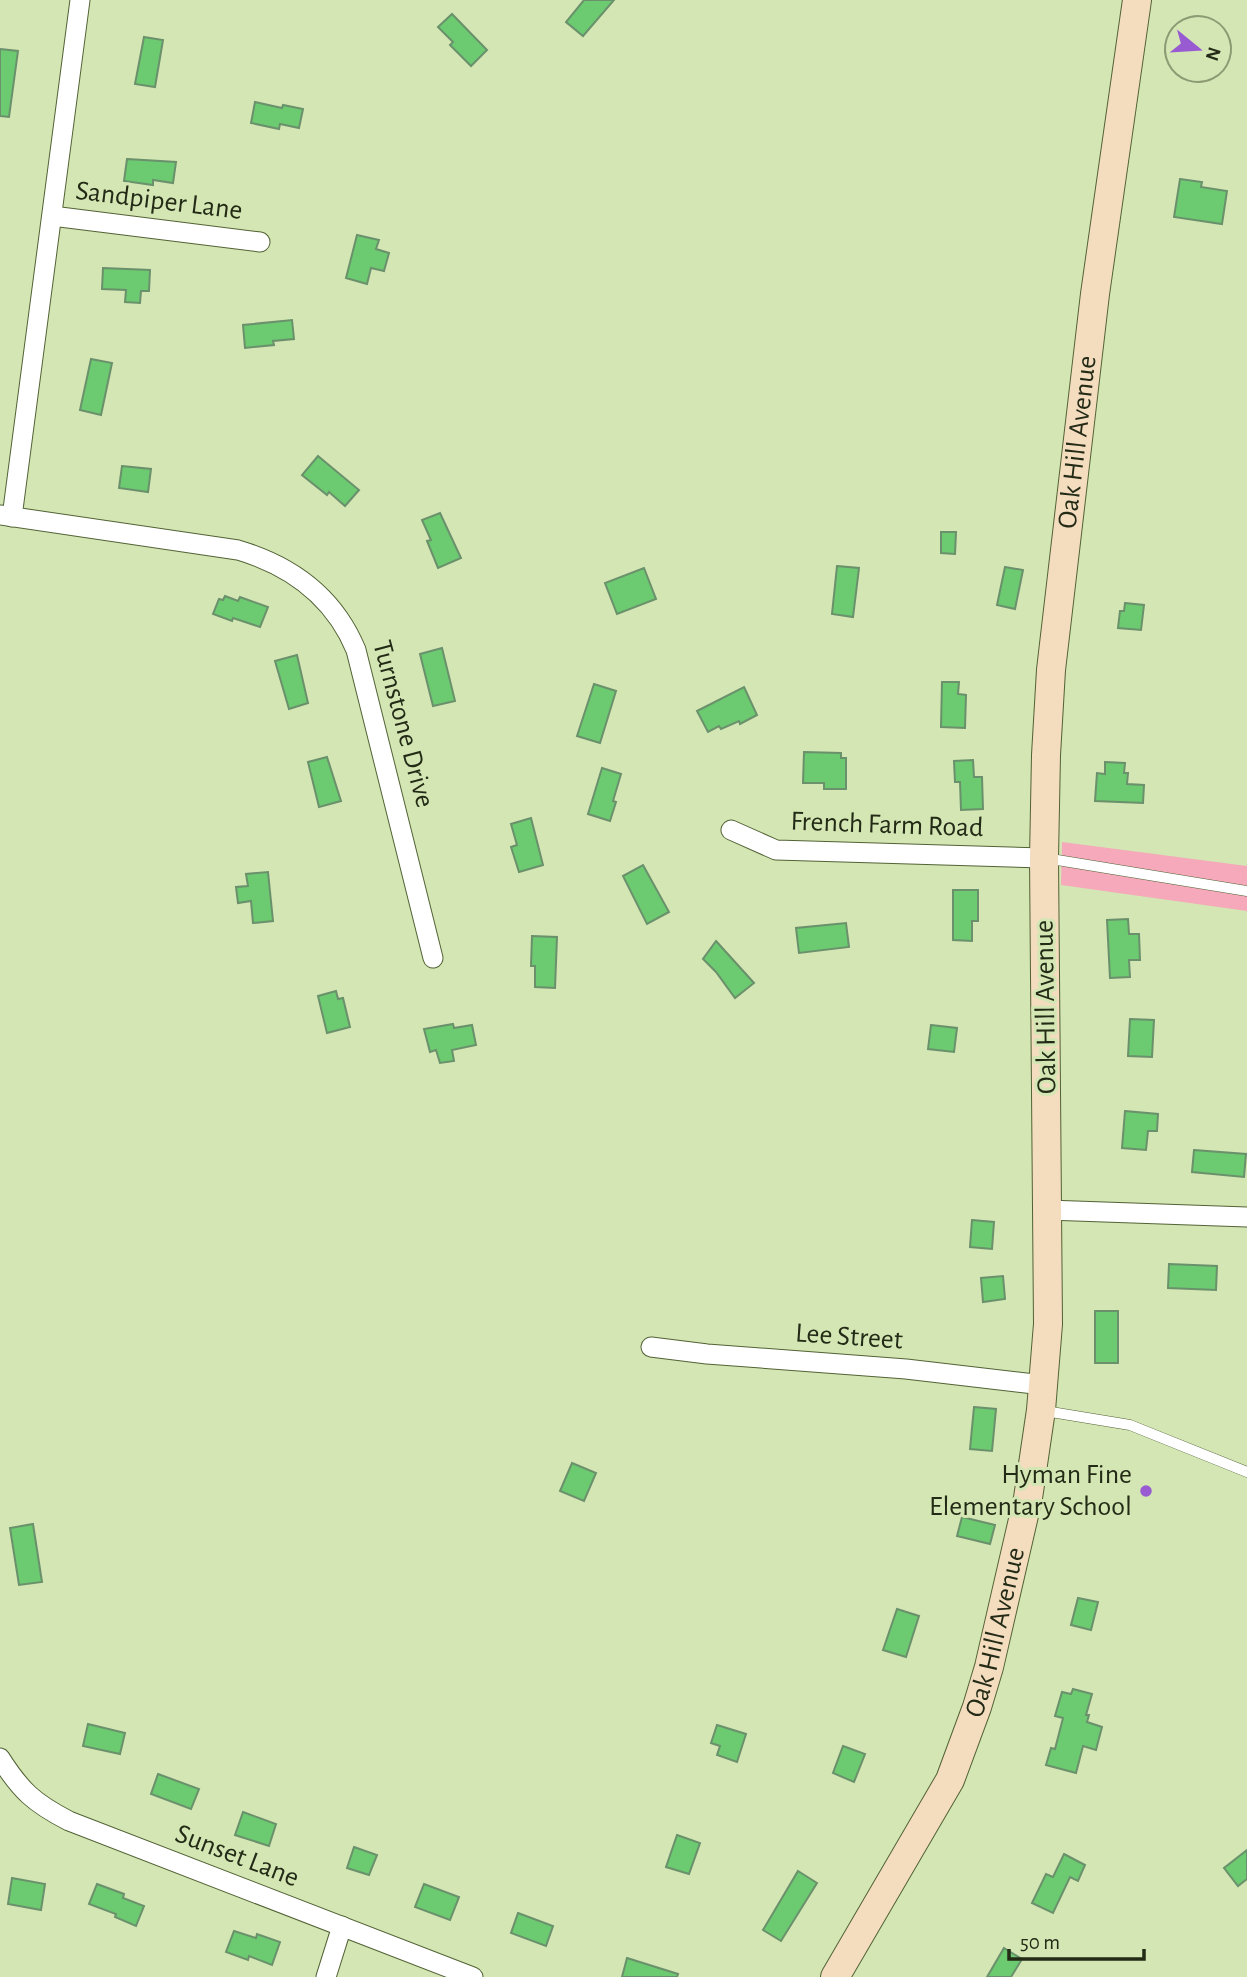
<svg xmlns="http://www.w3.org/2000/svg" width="1247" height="1977" font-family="'Alegreya Sans',sans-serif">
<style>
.green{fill:#f5a9ba}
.building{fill:#6cca71;stroke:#6a916b;stroke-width:2}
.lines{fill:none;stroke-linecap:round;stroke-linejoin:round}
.service-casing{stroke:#526235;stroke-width:11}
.minor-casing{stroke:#526235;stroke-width:21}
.secondary-casing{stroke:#526235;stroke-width:30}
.service{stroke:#fff;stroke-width:10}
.minor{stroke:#fff;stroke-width:19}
.secondary{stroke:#f4dcbf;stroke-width:28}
.poi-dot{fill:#985bd2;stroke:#d3e6b3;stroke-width:2.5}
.labels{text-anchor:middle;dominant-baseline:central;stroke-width:6;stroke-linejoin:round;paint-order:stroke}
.street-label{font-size:28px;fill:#232a16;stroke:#d3e6b3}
.poi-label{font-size:28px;fill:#232a16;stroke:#d3e6b3;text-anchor:end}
</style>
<rect width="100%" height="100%" fill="#d3e6b3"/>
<path class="green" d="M1062,842L1247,866V911L1061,885Z"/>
<g class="building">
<path d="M584,0H614L583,36L566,22Z"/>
<path d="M452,14L487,50L471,66L450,45L453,42L438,27Z"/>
<path d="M144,37L163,40L155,87L135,84Z"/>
<path d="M0,49L18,51L9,117L0,116Z"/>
<path d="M255,102L282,108L283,105L303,109L299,128L280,124L279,129L251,123Z"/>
<path d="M127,159L176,162L173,183L153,180V185L124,181Z"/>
<path d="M1180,179L1202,182L1201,187L1227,191L1222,224L1174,217Z"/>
<path d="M357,235L379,240L376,249L389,253L384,271L371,268L367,284L346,278Z"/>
<path d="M103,268L150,270L149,291H141L140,303L125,302L126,290L102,289Z"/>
<path d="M292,320L294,339L273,341L274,345L245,348L243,325Z"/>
<path d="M91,359L112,363L101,415L80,410Z"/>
<path d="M318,456L359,490L345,506L329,492L327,495L302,475Z"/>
<path d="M122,466L151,469L148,492L119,488Z"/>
<path d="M440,513L461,558L438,568L427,541L431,540L422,520Z"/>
<path d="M941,532H956L955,554L941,553Z"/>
<path d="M837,566L859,568L853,617L832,614Z"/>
<path d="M1005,567L1023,570L1015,609L997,605Z"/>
<path d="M644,568L656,599L617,614L605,583Z"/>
<path d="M225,596L238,601L240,597L268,607L260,627L233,618L232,621L213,614L219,599L223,600Z"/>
<path d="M1125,603L1144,605L1141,630L1118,628L1120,611H1124Z"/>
<path d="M442,648L455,701L433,706L420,654Z"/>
<path d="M297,655L308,703L289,709L275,661Z"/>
<path d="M942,682H959L958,694L966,695L965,728L941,727Z"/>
<path d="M594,684L616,691L600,743L577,736Z"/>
<path d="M744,687L757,715L740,724L739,721L721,729L719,726L708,732L697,711Z"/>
<path d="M804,752L841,753V758H846V789H824V783H803Z"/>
<path d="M327,757L341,801L319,807L308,762Z"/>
<path d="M973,760L974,777H982L983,809L961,810L960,782H955L954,761Z"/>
<path d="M1105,762L1125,763L1124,773H1128L1127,784L1144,785L1143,803L1095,801L1097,773L1105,774Z"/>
<path d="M602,768L621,774L613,801L616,802L610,821L588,814Z"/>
<path d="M531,818L543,865L519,872L511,847L517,845L511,824Z"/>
<path d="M643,865L669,912L647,924L623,876Z"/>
<path d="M268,872L273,921L253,923L251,901L238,903L236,887L248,886L246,874Z"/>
<path d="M953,890H978V921H972V941L953,940Z"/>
<path d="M1128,919L1129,934H1139L1140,960H1129L1130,977L1110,978L1107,920Z"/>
<path d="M846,923L849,947L799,953L796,928Z"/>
<path d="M532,936L557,937L555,988L535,987V966H531Z"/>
<path d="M716,941L754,983L735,998L716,972L703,959Z"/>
<path d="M336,991L338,999L343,998L350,1027L327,1033L318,996Z"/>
<path d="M1130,1019L1154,1020L1152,1057L1128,1056Z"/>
<path d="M453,1024L454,1028L472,1025L476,1045L452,1050L454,1061L440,1063L436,1050L430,1052L424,1029Z"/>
<path d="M931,1025L957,1028L954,1052L928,1049Z"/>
<path d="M1125,1111L1158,1114L1157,1131H1148L1146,1150L1122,1148Z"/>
<path d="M1194,1150L1246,1154L1244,1177L1192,1172Z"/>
<path d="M972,1220L994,1222L992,1249L970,1247Z"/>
<path d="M1169,1264L1217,1266L1216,1290L1168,1288Z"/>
<path d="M1003,1276L1005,1299L983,1302L981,1278Z"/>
<rect x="1095" y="1311" width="23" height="52"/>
<path d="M974,1407L996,1409L992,1451L970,1449Z"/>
<path d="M572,1463L596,1473L584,1501L560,1491Z"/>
<path d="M962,1517L995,1525L990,1544L957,1536Z"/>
<path d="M33,1524L42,1582L19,1585L10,1528Z"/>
<path d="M1078,1598L1098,1602L1091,1630L1071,1625Z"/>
<path d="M897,1609L919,1616L906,1657L883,1650Z"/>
<path d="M1073,1689L1092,1694L1086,1715H1089L1087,1722L1102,1727L1096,1750L1083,1746L1076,1773L1046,1765L1051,1748L1055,1749L1063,1718L1055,1716L1062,1692L1071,1694Z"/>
<path d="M88,1724L125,1733L120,1754L83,1746Z"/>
<path d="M717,1725L746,1734L737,1762L717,1755L720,1746L711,1743Z"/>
<path d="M843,1746L865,1754L854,1782L833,1773Z"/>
<path d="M158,1774L199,1789L191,1809L151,1794Z"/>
<path d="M243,1812L276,1824L269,1846L235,1835Z"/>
<path d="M677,1835L700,1843L689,1874L666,1867Z"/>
<path d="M354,1847L377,1855L369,1875L347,1868Z"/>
<path d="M1247,1850V1879L1238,1886L1224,1868Z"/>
<path d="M1064,1854L1085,1865L1078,1881L1070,1877L1053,1913L1032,1903L1046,1874L1053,1877Z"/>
<path d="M798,1871L817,1883L781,1941L763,1930Z"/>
<path d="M12,1878L45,1884L41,1910L8,1904Z"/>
<path d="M97,1884L124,1894L123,1898L144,1906L136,1926L115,1917L116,1914L89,1904Z"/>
<path d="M424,1884L459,1897L450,1920L415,1907Z"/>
<path d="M518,1913L553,1926L546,1946L511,1933Z"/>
<path d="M234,1931L256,1938L257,1934L280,1942L272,1965L249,1956L248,1960L226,1952Z"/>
<path d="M1004,1948L1022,1959L1011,1977H987Z"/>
<path d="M627,1958L678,1974L677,1977H622Z"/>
</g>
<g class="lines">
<g class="service-casing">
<g id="service">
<path d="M1045,858L1247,891"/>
<path d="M1045,1411L1130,1425L1247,1472"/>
</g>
</g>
<g class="minor-casing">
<g id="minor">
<path d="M52,216L260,242"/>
<path d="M0,515L238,550C292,566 334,597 356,650L433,958"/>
<path d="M12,517L80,0"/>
<path d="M731,830L776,850L1044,858"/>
<path d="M1047,1210L1247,1217"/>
<path d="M651,1347L707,1354L906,1369L1043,1385"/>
<path d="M0,1758C21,1791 34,1803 69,1821L473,1977"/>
<path d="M326,1977L342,1926"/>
</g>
</g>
<g class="secondary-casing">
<g id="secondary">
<path id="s1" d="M835,1977L950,1780L977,1707L989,1667L1028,1498L1041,1410L1048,1324L1044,858L1046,755L1051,670L1095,294L1137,0"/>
</g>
</g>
<use href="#service" class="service"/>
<use href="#minor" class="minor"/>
<use href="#secondary" class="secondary"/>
</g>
<circle class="poi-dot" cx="1146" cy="1491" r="7"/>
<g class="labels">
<g class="street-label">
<text transform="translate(159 201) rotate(7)">Sandpiper Lane</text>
<text stroke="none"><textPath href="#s1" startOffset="1580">Oak Hill Avenue</textPath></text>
<text transform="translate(403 724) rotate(75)">Turnstone Drive</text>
<text transform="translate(887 825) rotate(2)">French Farm Road</text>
<text transform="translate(1046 1007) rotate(-91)">Oak Hill Avenue</text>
<text transform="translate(849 1337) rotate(4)">Lee Street</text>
<text stroke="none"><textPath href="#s1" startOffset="383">Oak Hill Avenue</textPath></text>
<text transform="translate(237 1856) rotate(21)">Sunset Lane</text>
</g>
<g class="poi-label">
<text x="1132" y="1475">Hyman Fine<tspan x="1132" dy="32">Elementary School</tspan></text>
</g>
</g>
<g transform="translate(1198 49) rotate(108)"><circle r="33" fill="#d3e6b3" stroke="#8d9b74" stroke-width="2"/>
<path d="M0-5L12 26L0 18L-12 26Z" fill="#985bd2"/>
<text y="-10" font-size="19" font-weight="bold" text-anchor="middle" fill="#232a16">N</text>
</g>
<path d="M1009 1949v10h135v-10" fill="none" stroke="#232a16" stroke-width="3.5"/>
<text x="1020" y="1949" font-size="21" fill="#232a16" stroke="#d3e6b3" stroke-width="5" paint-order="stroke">50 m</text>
</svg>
